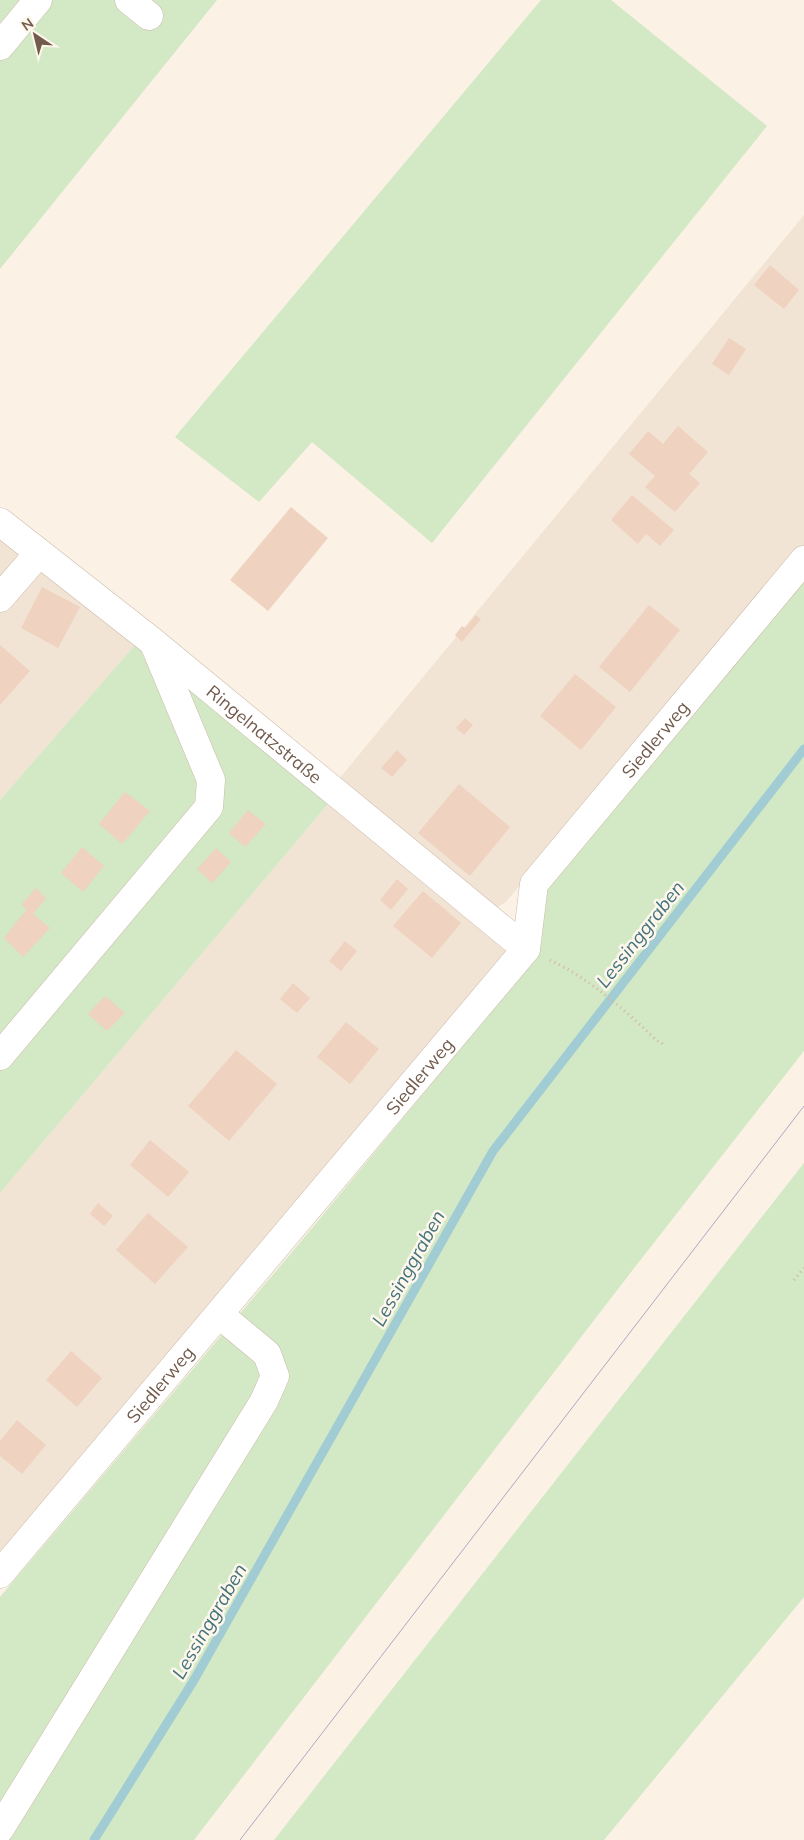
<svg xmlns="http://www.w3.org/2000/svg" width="804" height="1840" font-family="Mulish,sans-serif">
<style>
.residential{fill:#f2e4d4}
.green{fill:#d3e8c5}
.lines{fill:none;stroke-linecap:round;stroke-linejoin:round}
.stream{stroke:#a2ccd4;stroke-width:9}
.building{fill:#efd2bf}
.minor-casing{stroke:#ccbaac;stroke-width:29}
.path{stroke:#d3b5a2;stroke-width:3;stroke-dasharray:1 4;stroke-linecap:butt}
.minor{stroke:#fff;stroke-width:28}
.tram{stroke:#b5a4c4;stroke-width:1}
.labels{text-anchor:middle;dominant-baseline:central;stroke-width:5;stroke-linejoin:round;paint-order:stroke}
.street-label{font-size:18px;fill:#725a4c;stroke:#fef7eb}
.water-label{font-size:19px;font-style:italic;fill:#44737e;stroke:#fef7eb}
</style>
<rect width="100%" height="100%" fill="#fbf2e5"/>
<g class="residential">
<path d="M804,215V545L506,902L496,908L334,785Z"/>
<path d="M0,540L135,645L0,800Z"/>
<path d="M328,804L502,942L507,952L0,1558V1193Z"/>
</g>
<g class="green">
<path d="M0,0H217L0,269Z"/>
<path d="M541,0H611L767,126L432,543L312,442L259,502L175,437Z"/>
<path d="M804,577V1051L635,1267L194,1840H0V1597L298,1245L533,961L546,886Z"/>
<path d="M135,645L328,804L0,1193V800Z"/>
<path d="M804,1163V1597L604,1840H274Z"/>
</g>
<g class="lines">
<path class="stream" d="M94,1840L194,1680L493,1151L804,749"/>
</g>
<g class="building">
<path d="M770,265L799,290L784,309L754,285Z"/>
<path d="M729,338L746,349L729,375L712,364Z"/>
<path d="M678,426L708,452L689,474L700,483L675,512L645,487L655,476L629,454L648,431L663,444Z"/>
<path d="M632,495L674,530L660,546L646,534L638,544L611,520Z"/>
<path d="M291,507L328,538L268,611L230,580Z"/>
<path d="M42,587L80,607L58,648L21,628Z"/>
<path d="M649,605L680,630L630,692L599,667Z"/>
<path d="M476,615L481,619L462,642L455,635L462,626L465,628Z"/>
<path d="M0,645L30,671L0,705Z"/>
<path d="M575,674L616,707L581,750L540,716Z"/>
<path d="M465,718L473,725L464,735L456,728Z"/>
<path d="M397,750L407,760L392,777L381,768Z"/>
<path d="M459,784L510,827L470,876L418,833Z"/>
<path d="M125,792L150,811L122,844L99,824Z"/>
<path d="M248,810L266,824L245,847L229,833Z"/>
<path d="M82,847L104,866L83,892L61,873Z"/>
<path d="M216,848L231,862L212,883L197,869Z"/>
<path d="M397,879L408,889L391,910L380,900Z"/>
<path d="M36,888L46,898L33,914L50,928L23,957L4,938L27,909L21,905Z"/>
<path d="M423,891L461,923L432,958L393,926Z"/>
<path d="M345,941L357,951L341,971L329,961Z"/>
<path d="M293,983L310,998L297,1013L280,999Z"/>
<path d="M105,996L125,1013L107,1031L88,1014Z"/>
<path d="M346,1022L379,1049L350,1084L317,1057Z"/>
<path d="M236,1050L277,1084L229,1141L188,1106Z"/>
<path d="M150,1140L189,1172L168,1197L130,1165Z"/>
<path d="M98,1203L113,1216L104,1226L90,1214Z"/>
<path d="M148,1213L188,1247L155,1284L116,1250Z"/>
<path d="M71,1351L102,1378L77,1407L46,1380Z"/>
<path d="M17,1420L46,1445L22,1474L0,1456V1441Z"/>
</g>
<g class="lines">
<g class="minor-casing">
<g id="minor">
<path d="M129,0L149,16"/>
<path d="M0,46L38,0"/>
<path id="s1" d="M0,522L153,642L526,949"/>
<path d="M0,598L39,553"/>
<path d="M0,1056L209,807L211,780L155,646"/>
<path id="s2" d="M0,1574L526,949L534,884L804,560"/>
<path d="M0,1829L264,1401L275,1376L267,1354L220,1315"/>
</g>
</g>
<g class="path">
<path d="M550,960C590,979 624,1009 656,1040L663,1044"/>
<path d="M794,1280L804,1268"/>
</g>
<use href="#minor" class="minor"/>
<path class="tram" d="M240,1840L804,1106"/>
</g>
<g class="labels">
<g class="street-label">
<text stroke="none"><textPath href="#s1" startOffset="339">Ringelnatzstraße</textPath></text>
<text stroke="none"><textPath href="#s2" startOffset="1071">Siedlerweg</textPath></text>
<text stroke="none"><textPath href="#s2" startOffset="651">Siedlerweg</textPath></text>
<text stroke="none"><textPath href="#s2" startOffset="248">Siedlerweg</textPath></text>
</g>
<g class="water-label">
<text transform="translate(640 934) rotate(-52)">Lessinggraben</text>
<text transform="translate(408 1268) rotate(-61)">Lessinggraben</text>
<text transform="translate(209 1621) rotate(-60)">Lessinggraben</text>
</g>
</g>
<g transform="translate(35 35) rotate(325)" stroke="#fef7eb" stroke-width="4" paint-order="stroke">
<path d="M0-4L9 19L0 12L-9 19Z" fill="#725a4c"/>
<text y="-8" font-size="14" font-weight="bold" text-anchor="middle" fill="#725a4c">N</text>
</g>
</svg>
